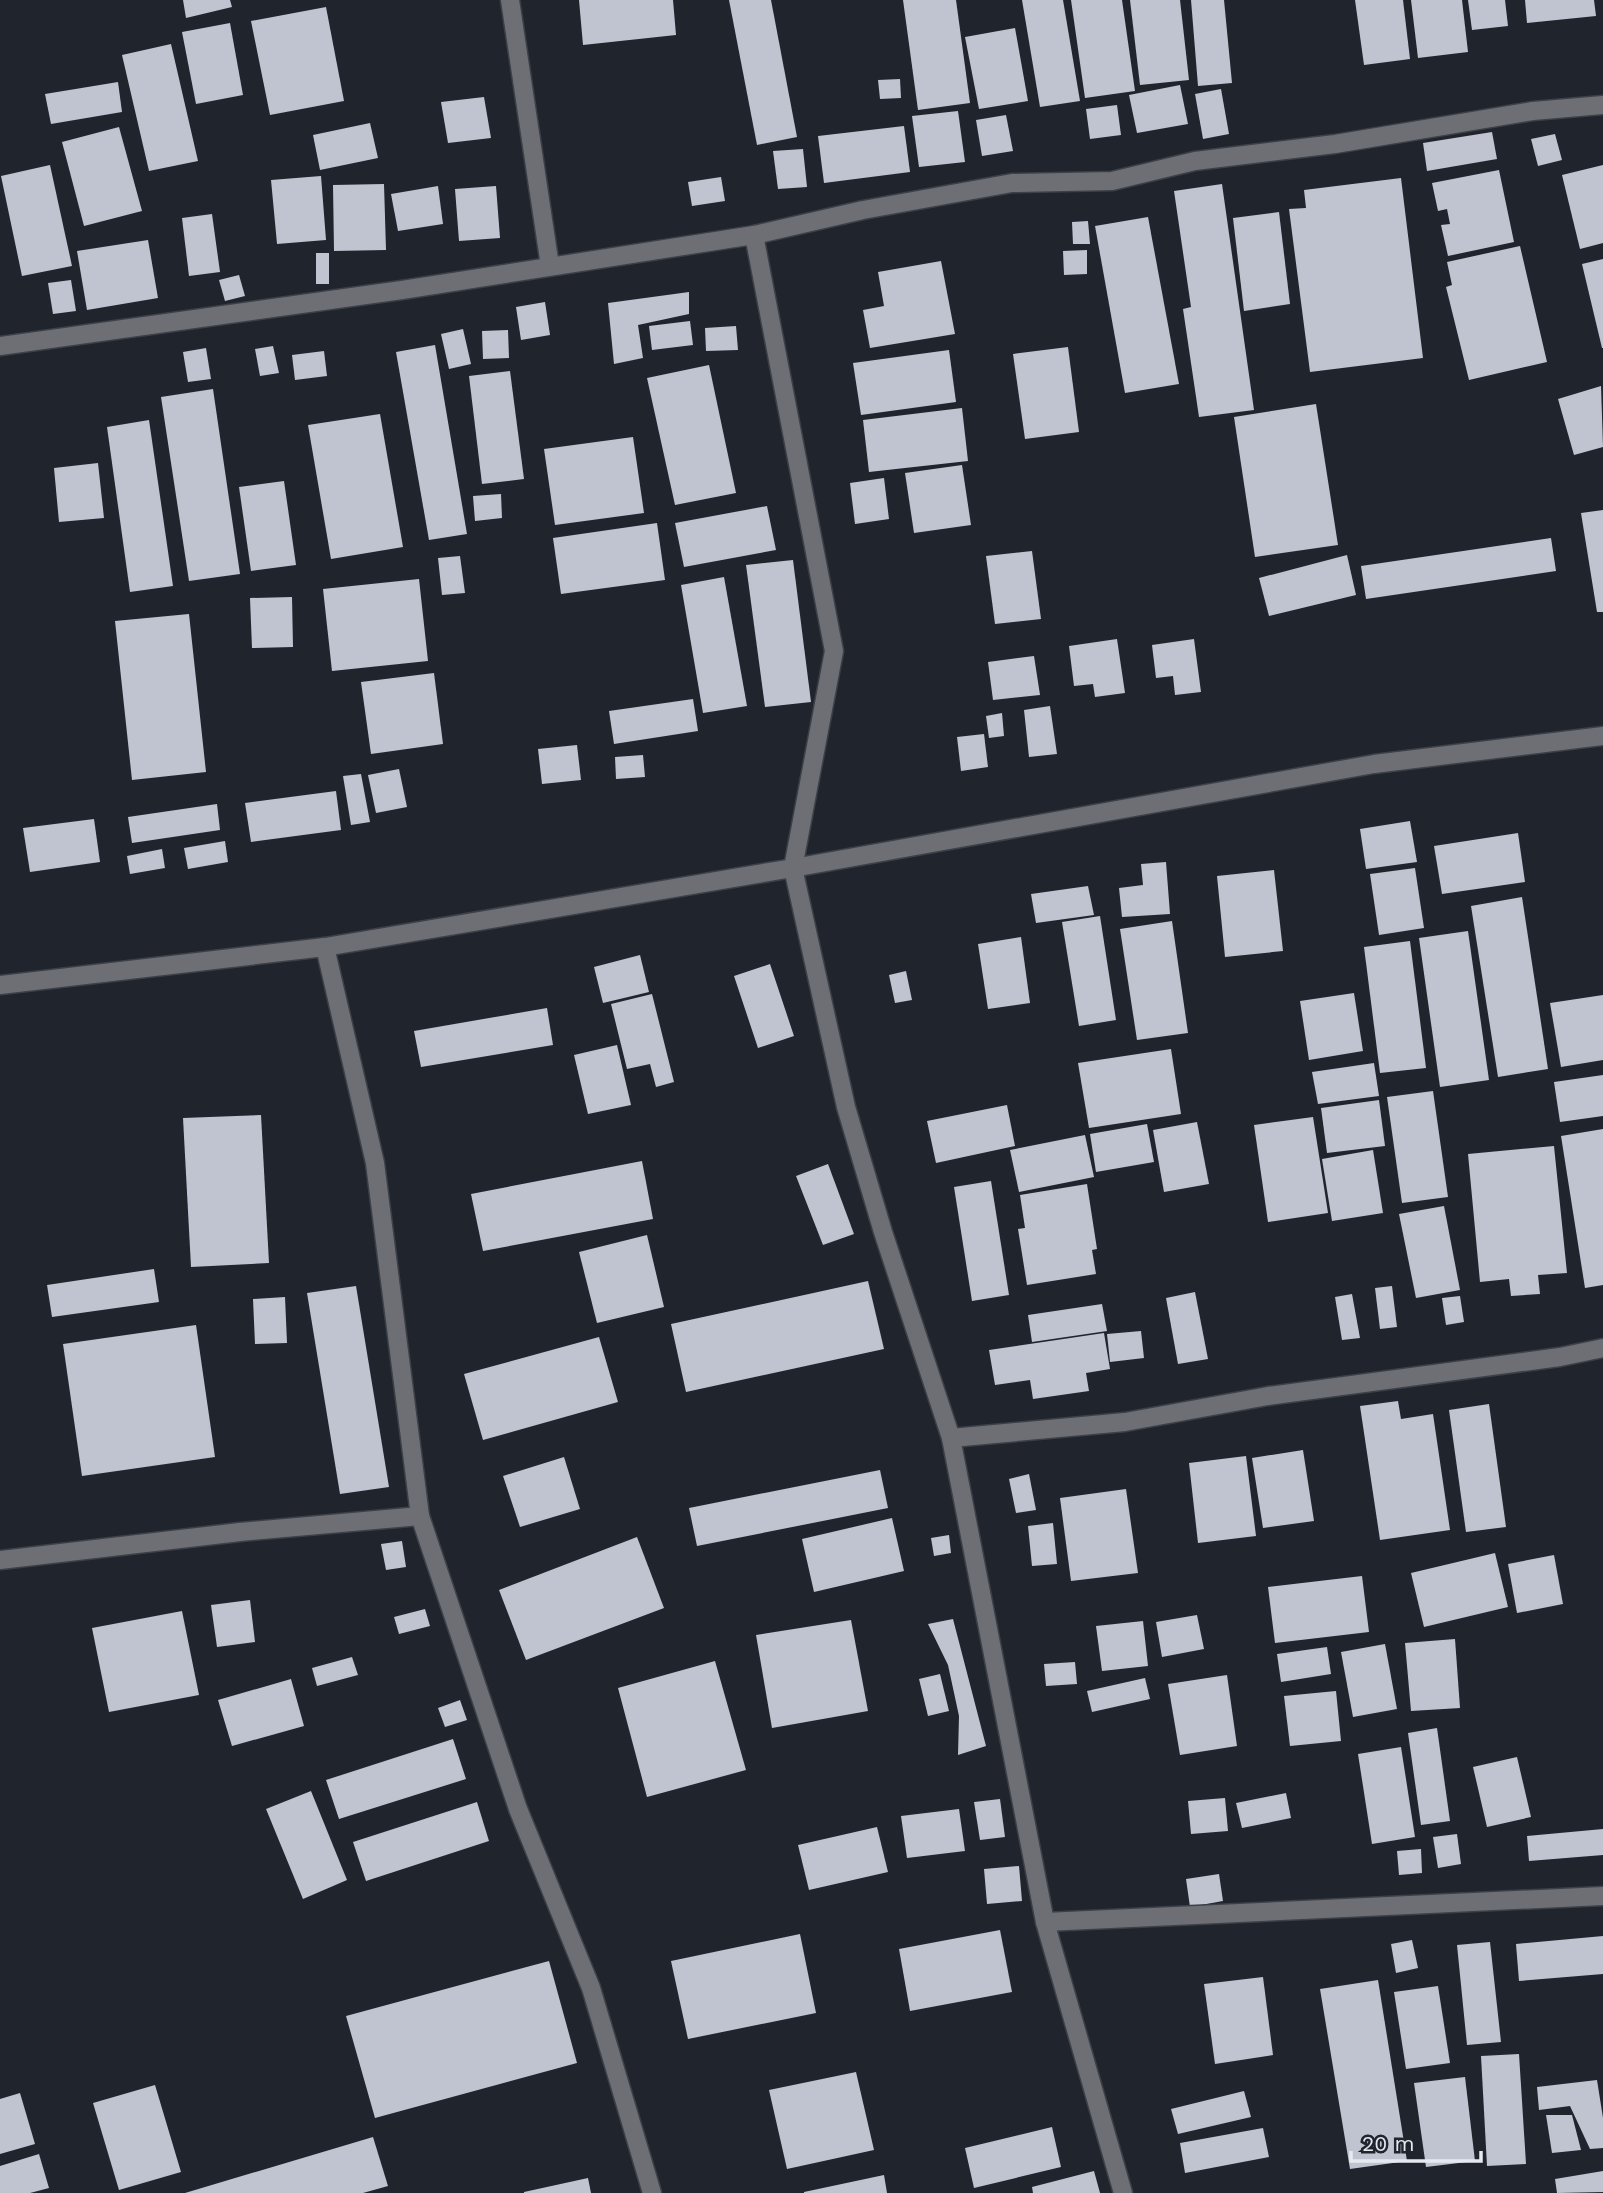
<svg xmlns="http://www.w3.org/2000/svg" width="1603" height="2193" font-family="'Work Sans',sans-serif">
<style>
.building{fill:#bfc4d0}
.lines{fill:none;stroke-linecap:round;stroke-linejoin:round}
.minor-casing{stroke:#3c4048;stroke-width:21}
.minor{stroke:#6d6f74;stroke-width:18}
</style>
<rect width="100%" height="100%" fill="#20242d"/>
<g class="building">
<path d="M183,0H230L232,7L186,18Z"/>
<path d="M579,0H673L676,35L583,45Z"/>
<path d="M729,0H771L797,137L757,145Z"/>
<path d="M903,0H956L970,103L918,110Z"/>
<path d="M1022,0H1063L1080,101L1040,107Z"/>
<path d="M1071,0H1122L1135,91L1085,98Z"/>
<path d="M1130,0H1180L1189,80L1140,85Z"/>
<path d="M1191,0H1224L1232,83L1198,86Z"/>
<path d="M1355,0H1403L1410,59L1364,65Z"/>
<path d="M1411,0H1462L1468,52L1418,58Z"/>
<path d="M1468,0H1505L1508,26L1472,30Z"/>
<path d="M1525,0H1594L1596,16L1527,23Z"/>
<path d="M326,7L344,101L270,115L251,21Z"/>
<path d="M230,23L243,95L196,104L182,32Z"/>
<path d="M1015,28L1028,101L979,109L965,37Z"/>
<path d="M171,44L198,161L149,171L122,55Z"/>
<path d="M900,79L901,98L880,99L878,80Z"/>
<path d="M118,82L122,112L51,124L45,94Z"/>
<path d="M1180,85L1188,124L1137,133L1129,95Z"/>
<path d="M1221,89L1229,134L1203,139L1195,94Z"/>
<path d="M484,97L491,138L448,143L441,102Z"/>
<path d="M1117,105L1121,135L1090,139L1086,109Z"/>
<path d="M958,111L965,162L919,167L912,116Z"/>
<path d="M1006,115L1013,151L982,156L976,120Z"/>
<path d="M370,123L378,158L320,170L313,135Z"/>
<path d="M904,126L910,172L824,183L818,136Z"/>
<path d="M119,127L142,211L84,226L62,142Z"/>
<path d="M1492,132L1497,159L1427,171L1423,143Z"/>
<path d="M1555,134L1562,160L1538,166L1531,139Z"/>
<path d="M803,149L807,187L778,189L773,151Z"/>
<path d="M50,165L72,266L22,276L1,176Z"/>
<path d="M1603,165V243L1580,249L1562,175Z"/>
<path d="M1499,170L1514,242L1448,256L1441,225L1450,224L1447,209L1438,211L1432,183Z"/>
<path d="M321,176L326,240L277,244L271,180Z"/>
<path d="M721,177L725,201L692,206L688,182Z"/>
<path d="M1401,178L1423,358L1310,372L1289,209L1306,208L1304,190Z"/>
<path d="M384,184L386,250L334,251L333,185Z"/>
<path d="M1222,184L1254,410L1199,417L1183,309L1191,307L1174,191Z"/>
<path d="M438,186L443,224L398,231L391,194Z"/>
<path d="M496,186L500,238L459,241L455,189Z"/>
<path d="M1279,212L1290,304L1244,311L1233,218Z"/>
<path d="M212,214L220,272L189,276L182,218Z"/>
<path d="M1148,217L1179,384L1125,393L1095,226Z"/>
<path d="M1088,221L1090,244H1073L1072,222Z"/>
<path d="M148,240L158,298L87,310L77,251Z"/>
<path d="M1520,246L1547,362L1469,380L1446,287L1452,285L1447,262Z"/>
<path d="M1087,250V274L1064,275L1063,251Z"/>
<rect x="316" y="253" width="13" height="31"/>
<path d="M1603,259V348H1602L1582,264Z"/>
<path d="M941,261L955,334L870,348L863,310L884,306L878,272Z"/>
<path d="M239,275L245,296L225,301L219,280Z"/>
<path d="M71,280L76,311L53,314L48,283Z"/>
<path d="M689,292V314L638,325L643,358L614,364L608,303Z"/>
<path d="M545,302L550,335L521,340L516,307Z"/>
<path d="M690,321L693,345L652,350L649,326Z"/>
<path d="M736,326L738,350L706,351L705,328Z"/>
<path d="M463,329L471,364L449,369L441,334Z"/>
<path d="M508,330L509,358L483,359L482,331Z"/>
<path d="M435,345L467,534L429,540L396,352Z"/>
<path d="M273,346L279,373L260,376L255,349Z"/>
<path d="M1068,347L1079,432L1025,439L1013,354Z"/>
<path d="M206,348L211,379L188,382L183,352Z"/>
<path d="M949,350L956,402L861,415L853,363Z"/>
<path d="M324,351L327,376L295,380L292,355Z"/>
<path d="M709,365L736,493L675,505L647,378Z"/>
<path d="M510,371L524,479L482,484L469,376Z"/>
<path d="M1601,386L1603,447L1574,455L1558,399Z"/>
<path d="M213,389L240,574L189,581L161,397Z"/>
<path d="M1316,404L1338,545L1255,557L1234,417Z"/>
<path d="M962,408L968,461L869,472L863,420Z"/>
<path d="M380,414L403,547L331,559L308,425Z"/>
<path d="M149,420L173,586L130,592L107,427Z"/>
<path d="M633,437L644,513L555,525L544,449Z"/>
<path d="M98,463L104,518L59,522L54,468Z"/>
<path d="M962,465L971,525L914,533L905,473Z"/>
<path d="M884,478L889,519L855,524L850,483Z"/>
<path d="M284,481L296,565L251,571L239,487Z"/>
<path d="M501,494L502,518L475,521L473,496Z"/>
<path d="M767,506L776,550L684,567L675,523Z"/>
<path d="M1603,510V612H1597L1581,513Z"/>
<path d="M657,523L665,580L561,594L553,538Z"/>
<path d="M1551,538L1556,571L1366,599L1361,566Z"/>
<path d="M1032,551L1041,619L995,624L986,556Z"/>
<path d="M1347,555L1356,595L1269,616L1259,578Z"/>
<path d="M460,556L465,593L442,595L438,558Z"/>
<path d="M793,560L811,702L765,707L746,565Z"/>
<path d="M724,577L747,706L703,713L681,585Z"/>
<path d="M419,579L428,661L332,671L323,589Z"/>
<path d="M292,597L293,647L252,648L250,598Z"/>
<path d="M189,614L206,772L132,780L115,621Z"/>
<path d="M1117,639L1125,693L1095,697L1093,684L1074,686L1069,646Z"/>
<path d="M1194,639L1201,692L1175,695L1173,676L1156,678L1152,645Z"/>
<path d="M1034,656L1040,695L993,700L988,662Z"/>
<path d="M434,673L443,744L371,754L361,682Z"/>
<path d="M693,699L698,731L614,744L609,711Z"/>
<path d="M1050,706L1057,754L1029,757L1024,710Z"/>
<path d="M1002,713L1004,736L989,738L986,716Z"/>
<path d="M984,734L988,767L961,771L957,737Z"/>
<path d="M577,745L581,780L542,784L538,749Z"/>
<path d="M643,755L645,777L616,779L615,757Z"/>
<path d="M399,769L407,807L376,813L368,775Z"/>
<path d="M361,774L370,822L351,825L343,776Z"/>
<path d="M336,791L341,830L251,842L245,803Z"/>
<path d="M217,804L220,830L132,843L128,817Z"/>
<path d="M94,819L100,862L30,872L23,828Z"/>
<path d="M1410,821L1417,862L1366,869L1360,829Z"/>
<path d="M1518,833L1525,882L1442,894L1434,846Z"/>
<path d="M225,841L228,862L188,869L184,848Z"/>
<path d="M162,849L165,868L130,874L127,856Z"/>
<path d="M1166,862L1170,914L1122,917L1119,888L1143,885L1141,864Z"/>
<path d="M1415,868L1424,928L1379,935L1370,874Z"/>
<path d="M1274,870L1283,951L1225,957L1217,876Z"/>
<path d="M1088,886L1094,915L1036,923L1031,894Z"/>
<path d="M1522,897L1548,1069L1498,1077L1471,906Z"/>
<path d="M1100,916L1116,1020L1079,1026L1062,922Z"/>
<path d="M1172,921L1188,1033L1137,1040L1120,929Z"/>
<path d="M1468,931L1489,1080L1440,1087L1419,938Z"/>
<path d="M1021,937L1030,1003L988,1009L978,944Z"/>
<path d="M1410,941L1426,1068L1380,1073L1364,947Z"/>
<path d="M640,955L649,992L603,1003L594,967Z"/>
<path d="M770,964L794,1036L758,1048L734,976Z"/>
<path d="M906,971L912,1000L895,1003L889,975Z"/>
<path d="M1354,993L1363,1051L1309,1060L1300,1001Z"/>
<path d="M652,994L674,1082L656,1087L650,1064L627,1069L611,1004Z"/>
<path d="M1603,995V1060L1561,1067L1550,1003Z"/>
<path d="M547,1008L553,1045L421,1067L414,1031Z"/>
<path d="M617,1045L631,1105L588,1114L574,1055Z"/>
<path d="M1171,1049L1181,1114L1089,1128L1078,1063Z"/>
<path d="M1374,1063L1379,1096L1318,1104L1312,1072Z"/>
<path d="M1603,1075V1116L1560,1122L1554,1082Z"/>
<path d="M1433,1091L1448,1197L1402,1203L1387,1097Z"/>
<path d="M1379,1100L1385,1146L1327,1153L1321,1108Z"/>
<path d="M1007,1105L1015,1146L936,1163L927,1121Z"/>
<path d="M261,1115L269,1263L191,1267L183,1118Z"/>
<path d="M1313,1117L1328,1213L1268,1222L1254,1125Z"/>
<path d="M1197,1122L1209,1184L1164,1192L1153,1130Z"/>
<path d="M1147,1124L1154,1162L1096,1172L1090,1134Z"/>
<path d="M1603,1129V1285L1585,1288L1561,1136Z"/>
<path d="M1085,1135L1094,1177L1019,1192L1010,1150Z"/>
<path d="M1554,1146L1567,1273L1538,1275L1540,1294L1511,1296L1509,1279L1480,1282L1468,1154Z"/>
<path d="M1373,1150L1383,1213L1332,1221L1322,1159Z"/>
<path d="M642,1161L653,1219L483,1251L471,1194Z"/>
<path d="M828,1164L854,1234L823,1245L796,1176Z"/>
<path d="M991,1181L1009,1295L972,1301L954,1187Z"/>
<path d="M1087,1184L1097,1249L1092,1250L1096,1274L1027,1285L1018,1229L1025,1228L1020,1195Z"/>
<path d="M1444,1206L1460,1290L1416,1298L1399,1214Z"/>
<path d="M647,1235L664,1307L597,1323L579,1252Z"/>
<path d="M154,1269L159,1302L52,1317L47,1285Z"/>
<path d="M868,1281L884,1349L686,1392L671,1324Z"/>
<path d="M356,1286L389,1487L340,1494L307,1293Z"/>
<path d="M1392,1286L1397,1327L1380,1329L1375,1288Z"/>
<path d="M1195,1292L1208,1359L1178,1364L1166,1298Z"/>
<path d="M1352,1294L1360,1338L1342,1340L1335,1297Z"/>
<path d="M1460,1296L1464,1322L1446,1325L1442,1298Z"/>
<path d="M285,1297L287,1343L255,1344L253,1299Z"/>
<path d="M1102,1304L1107,1331L1032,1342L1028,1315Z"/>
<path d="M196,1325L215,1457L82,1476L63,1344Z"/>
<path d="M1141,1331L1144,1358L1110,1362L1107,1334Z"/>
<path d="M1104,1333L1110,1369L1086,1373L1089,1391L1033,1399L1030,1380L995,1385L989,1350Z"/>
<path d="M599,1337L618,1402L483,1440L464,1374Z"/>
<path d="M1398,1401L1401,1419L1433,1414L1450,1530L1380,1540L1360,1406Z"/>
<path d="M1489,1404L1506,1527L1466,1532L1449,1410Z"/>
<path d="M1303,1450L1314,1521L1263,1528L1252,1458Z"/>
<path d="M1246,1456L1256,1536L1198,1543L1189,1463Z"/>
<path d="M564,1457L580,1509L520,1527L503,1476Z"/>
<path d="M880,1470L888,1508L697,1546L689,1508Z"/>
<path d="M1029,1474L1036,1510L1016,1513L1009,1479Z"/>
<path d="M1126,1489L1138,1573L1071,1581L1060,1498Z"/>
<path d="M892,1518L904,1571L814,1592L802,1539Z"/>
<path d="M1053,1523L1057,1564L1032,1566L1028,1526Z"/>
<path d="M949,1535L951,1553L934,1556L931,1538Z"/>
<path d="M637,1537L664,1608L526,1660L499,1590Z"/>
<path d="M402,1541L406,1567L386,1570L381,1544Z"/>
<path d="M1495,1553L1508,1607L1424,1627L1411,1573Z"/>
<path d="M1554,1555L1563,1604L1517,1613L1508,1564Z"/>
<path d="M1362,1576L1369,1632L1275,1643L1268,1587Z"/>
<path d="M250,1600L255,1642L217,1647L211,1605Z"/>
<path d="M425,1609L430,1626L399,1634L394,1617Z"/>
<path d="M182,1611L199,1695L109,1712L92,1628Z"/>
<path d="M1197,1615L1204,1649L1162,1657L1156,1622Z"/>
<path d="M953,1619L986,1746L958,1755L959,1716L948,1665L928,1624Z"/>
<path d="M851,1620L868,1711L772,1728L756,1635Z"/>
<path d="M1143,1621L1148,1666L1102,1671L1096,1626Z"/>
<path d="M1455,1639L1460,1708L1411,1711L1405,1643Z"/>
<path d="M1385,1644L1397,1709L1353,1717L1341,1652Z"/>
<path d="M1327,1647L1331,1674L1281,1682L1277,1654Z"/>
<path d="M352,1657L358,1675L317,1686L312,1668Z"/>
<path d="M715,1661L746,1770L647,1797L618,1688Z"/>
<path d="M1075,1662L1077,1684L1046,1686L1044,1664Z"/>
<path d="M940,1674L949,1711L928,1716L919,1679Z"/>
<path d="M1227,1675L1237,1746L1180,1755L1168,1684Z"/>
<path d="M1145,1678L1150,1699L1092,1712L1087,1691Z"/>
<path d="M291,1679L304,1726L232,1746L218,1700Z"/>
<path d="M1336,1691L1341,1741L1290,1746L1284,1696Z"/>
<path d="M460,1700L467,1720L445,1727L438,1708Z"/>
<path d="M1437,1728L1450,1821L1421,1825L1408,1733Z"/>
<path d="M453,1739L466,1779L339,1819L326,1780Z"/>
<path d="M1401,1747L1415,1837L1372,1844L1358,1754Z"/>
<path d="M1517,1757L1531,1817L1487,1827L1473,1767Z"/>
<path d="M311,1791L347,1880L303,1899L266,1809Z"/>
<path d="M1286,1793L1291,1818L1242,1828L1236,1803Z"/>
<path d="M1225,1798L1228,1831L1191,1834L1188,1801Z"/>
<path d="M1000,1799L1005,1837L980,1840L974,1802Z"/>
<path d="M477,1802L489,1841L366,1881L353,1842Z"/>
<path d="M959,1809L965,1851L907,1858L901,1816Z"/>
<path d="M877,1827L888,1872L809,1890L798,1845Z"/>
<path d="M1603,1829V1855L1529,1861L1527,1836Z"/>
<path d="M1457,1834L1461,1864L1438,1868L1433,1837Z"/>
<path d="M1421,1849L1422,1873L1399,1875L1397,1851Z"/>
<path d="M1019,1866L1022,1901L987,1904L984,1869Z"/>
<path d="M1219,1874L1223,1901L1190,1907L1186,1879Z"/>
<path d="M1000,1930L1012,1992L910,2011L899,1949Z"/>
<path d="M800,1934L816,2013L688,2039L671,1961Z"/>
<path d="M1603,1936V1974L1519,1981L1516,1944Z"/>
<path d="M1412,1940L1418,1968L1396,1973L1391,1944Z"/>
<path d="M1490,1942L1501,2042L1467,2045L1457,1945Z"/>
<path d="M549,1961L577,2063L375,2118L346,2016Z"/>
<path d="M1263,1977L1273,2055L1215,2064L1204,1984Z"/>
<path d="M1378,1980L1407,2161L1350,2169L1320,1989Z"/>
<path d="M1438,1986L1450,2063L1406,2069L1394,1992Z"/>
<path d="M1519,2054L1526,2164L1487,2166L1481,2056Z"/>
<path d="M856,2072L874,2150L787,2169L769,2090Z"/>
<path d="M1465,2077L1475,2161L1426,2167L1414,2083Z"/>
<path d="M1597,2080L1603,2118V2148L1590,2149L1570,2106L1539,2110L1537,2087Z"/>
<path d="M155,2085L181,2172L119,2190L93,2103Z"/>
<path d="M1244,2091L1251,2117L1178,2134L1171,2109Z"/>
<path d="M20,2093L35,2144L0,2154V2099Z"/>
<path d="M1546,2115H1572L1581,2150L1552,2153Z"/>
<path d="M1052,2127L1061,2167L974,2188L965,2148Z"/>
<path d="M1263,2128L1269,2157L1185,2173L1180,2143Z"/>
<path d="M373,2137L388,2186L363,2193H185Z"/>
<path d="M39,2154L49,2188L30,2193H0V2166Z"/>
<path d="M1094,2171L1100,2193H1033L1032,2187Z"/>
<path d="M1603,2171V2192L1557,2193L1555,2179Z"/>
<path d="M884,2175L887,2193H804V2192Z"/>
<path d="M588,2178L591,2193H524V2192Z"/>
</g>
<g class="lines">
<g class="minor-casing">
<g id="minor">
<path d="M510,0L550,266"/>
<path d="M754,235L863,210L1012,183L1112,181L1195,161L1335,144L1533,111L1603,105"/>
<path d="M0,346L402,290L754,235L834,651L793,868L846,1107L883,1232L951,1438L1045,1922L1123,2193"/>
<path d="M325,947L375,1163L420,1516L518,1809L591,1988L652,2193"/>
<path d="M0,985L325,947L793,868L1374,764L1603,736"/>
<path d="M951,1438L1125,1422L1268,1396L1560,1357L1603,1348"/>
<path d="M0,1560L240,1532L420,1516"/>
<path d="M1045,1922L1603,1896"/>
</g>
</g>
<use href="#minor" class="minor"/>
</g>
<path d="M1351 2151v10h130v-10" fill="none" stroke="#e6e9ef" stroke-width="3.5"/>
<text x="1362" y="2151" font-size="21" fill="#e6e9ef" stroke="#20242d" stroke-width="5" paint-order="stroke">20 m</text>
</svg>
